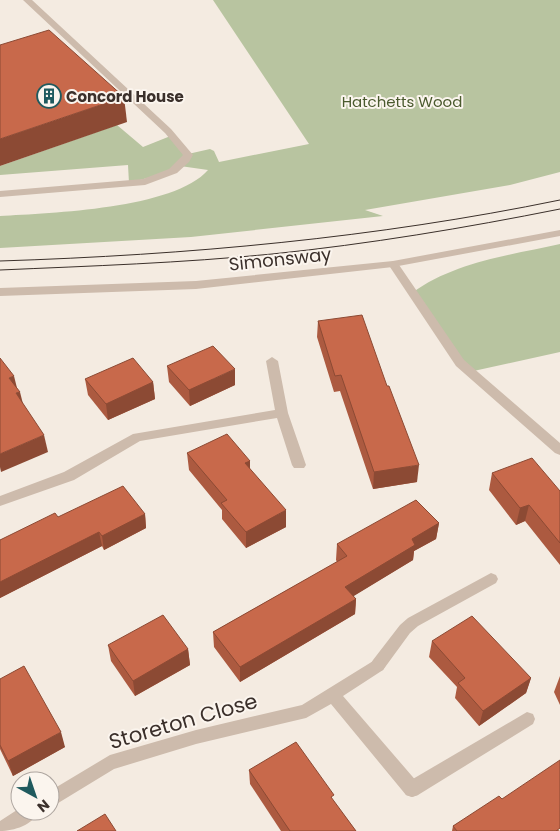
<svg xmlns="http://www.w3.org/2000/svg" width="560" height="831" font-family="Poppins,sans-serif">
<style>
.green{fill:#b8c4a0}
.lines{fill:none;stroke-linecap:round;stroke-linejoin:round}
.service{fill:#cdbbac;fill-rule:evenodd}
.minor{fill:#cdbbac;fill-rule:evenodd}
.tertiary{fill:#cdbbac;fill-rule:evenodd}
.tram{stroke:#3b302b;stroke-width:1}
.wall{fill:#ac5a40}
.shaded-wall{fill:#8c4a34}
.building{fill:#c8694b;stroke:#8c4a34}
.labels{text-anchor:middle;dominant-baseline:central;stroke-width:4;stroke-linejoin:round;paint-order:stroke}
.far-poi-label{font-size:15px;font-weight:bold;fill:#3b302b;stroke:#fbf5ee;text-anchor:start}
.far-park-label{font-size:15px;fill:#4a5a2e;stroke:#fbf5ee}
.street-label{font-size:18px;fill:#3b302b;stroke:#fbf5ee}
.near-street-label{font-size:21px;fill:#3b302b;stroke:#fbf5ee}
</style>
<rect width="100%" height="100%" fill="#f4ebe1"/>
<g class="green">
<path d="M213,0H560V172L510,185L365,210L383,216L191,237L0,248V216C51,213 174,209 208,170L180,166L173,171L129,183L128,165L0,175V166L117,125L143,147L173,135L188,154L210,149L214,151L219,162L309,144Z"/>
<path d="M560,244V352L469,372L412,293C454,262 511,255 560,244Z"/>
</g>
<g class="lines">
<g class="service">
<path d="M23,0H32L171,129L193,155L189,162L177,173L145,185L0,197V191L143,179L169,169L183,155L165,133Z"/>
<path d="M491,573L496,575L498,579L496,583L418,626L410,633L383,670L378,672L373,670L370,665L373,660L400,625L408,618Z"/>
<path d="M527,712L533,714L535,719L533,724L418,795L412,797L406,795L404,789L406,783Z"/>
</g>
<g class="minor">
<path d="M393,261L397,262L464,360L560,443V455L555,453L456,366L388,264Z"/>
<path d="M272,357L278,361L288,413L306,465L304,468H294L292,465L277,418L140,441L74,480L0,506V496L64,472L133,434L275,410L266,361Z"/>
<path d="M378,658L383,660L386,665L383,670L343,696L418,783L420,789L418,795L412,797L406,795L331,704L306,718L196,744L114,769L50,808V791L110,755L196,730L302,705Z"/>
<path d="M20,808V811H39C33,825 14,831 0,831V821Z"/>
</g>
<path class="tertiary" d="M560,230V236L393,267L196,289L0,296V288L196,281L393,261Z"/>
<g class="tram">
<path d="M0,261C188,255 375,238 560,200"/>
<path d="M0,270C91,266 182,263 272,254C369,244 465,228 560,209"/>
</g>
</g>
<g class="wall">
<path d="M318,321L417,482L373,489L340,391L334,392L317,337Z"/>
<path d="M167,366L235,385L190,406L169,382Z"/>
<path d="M85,379L153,382L155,399L108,420L88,395Z"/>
<path d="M187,453L250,461V469L286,527L246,548L222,519V510L189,470Z"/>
<path d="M492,473L560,491V565L525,521L516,525L489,490Z"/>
<path d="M145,514L146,528L104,550L102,546L0,598V540L58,517Z"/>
<path d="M439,523L436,539L414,551L413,560L353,596L356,599L355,614L240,682L214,647L213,632L337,562L336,560L337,544Z"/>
<path d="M432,641L531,678L526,693L479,726L455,698L457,687L429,657Z"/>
<path d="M108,645L188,649L190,665L135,696L111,661Z"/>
<path d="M560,676V705L554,692Z"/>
<path d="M0,679L65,747L13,776L0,749Z"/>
<path d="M249,770L333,801L356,831H281L250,784Z"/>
<path d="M502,799L560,831H452L453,826Z"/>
</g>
<g class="shaded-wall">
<path d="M124,97L127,122L0,166V139Z"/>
<path d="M235,369V385L190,406L189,390Z"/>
<path d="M14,376L18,392L9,378Z"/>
<path d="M153,382L155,399L108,420L106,404Z"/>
<path d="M20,392L24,408L16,393Z"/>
<path d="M44,435L48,452L1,472L0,467V454Z"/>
<path d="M250,461V477L245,463Z"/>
<path d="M419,465L417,482L373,489L374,472Z"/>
<path d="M529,505L525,521L516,525L520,508Z"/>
<path d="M286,510V527L246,548V532Z"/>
<path d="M145,514L146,528L104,550L102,536Z"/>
<path d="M439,523L436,539L414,551L413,560L344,602L345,587L412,539Z"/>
<path d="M99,532L102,546L0,598V582Z"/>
<path d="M356,599L355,614L240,682V667Z"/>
<path d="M188,649L190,665L135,696L133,681Z"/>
<path d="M531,678L526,693L479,726L483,711Z"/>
<path d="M61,732L65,747L13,776L8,761Z"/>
</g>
<g class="building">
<path d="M49,30L124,97L0,139V45Z"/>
<path d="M362,315L387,386H389L419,465L374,472L341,375L335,376L318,321Z"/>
<path d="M213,346L235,369L189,390L167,366Z"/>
<path d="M0,358L14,376L9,378L20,392L16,393L44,435L0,454Z"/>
<path d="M133,358L153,382L106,404L85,379Z"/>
<path d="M227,434L250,461L245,463L286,510L246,532L221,503L227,500L187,453Z"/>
<path d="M532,458L560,491V543L529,505L520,508L492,473Z"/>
<path d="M123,486L145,514L102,536L99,532L0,582V540L55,513L58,517Z"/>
<path d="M416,500L439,523L412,539L415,545L345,587L356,599L240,667L213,632L347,556L337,544Z"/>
<path d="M163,615L188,649L133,681L108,645Z"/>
<path d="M472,616L531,678L483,711L458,683L465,678L432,641Z"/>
<path d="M24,666L61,732L8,761L0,745V679Z"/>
<path d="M296,742L334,795L331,797L356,831H290L249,770Z"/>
<path d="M560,760V828L556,831H457L453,826L499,796L502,799Z"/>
<path d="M105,814L116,831H77Z"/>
</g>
<defs>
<g id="building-ring" transform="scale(1.25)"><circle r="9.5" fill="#fbf5ee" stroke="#1f5a5e" stroke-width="1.5"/><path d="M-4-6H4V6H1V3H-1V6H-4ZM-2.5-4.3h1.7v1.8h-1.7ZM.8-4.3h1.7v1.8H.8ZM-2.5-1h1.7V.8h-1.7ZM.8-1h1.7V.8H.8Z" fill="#1f5a5e"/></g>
</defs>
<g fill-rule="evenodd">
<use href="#building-ring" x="49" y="96"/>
</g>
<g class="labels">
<g class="far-poi-label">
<text x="66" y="96">Concord House</text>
</g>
<g class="far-park-label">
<text x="402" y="101">Hatchetts Wood</text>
</g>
<g class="street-label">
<text transform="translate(280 259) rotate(-6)">Simonsway</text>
</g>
<g class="near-street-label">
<text transform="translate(183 721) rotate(-16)">Storeton Close</text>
</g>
</g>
<g transform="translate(35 796) rotate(140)"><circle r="24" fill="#fbf5ee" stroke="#aea6a0"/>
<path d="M0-4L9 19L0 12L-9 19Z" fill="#1f5a5e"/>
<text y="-8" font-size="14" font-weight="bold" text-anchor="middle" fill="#3b302b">N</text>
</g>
</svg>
